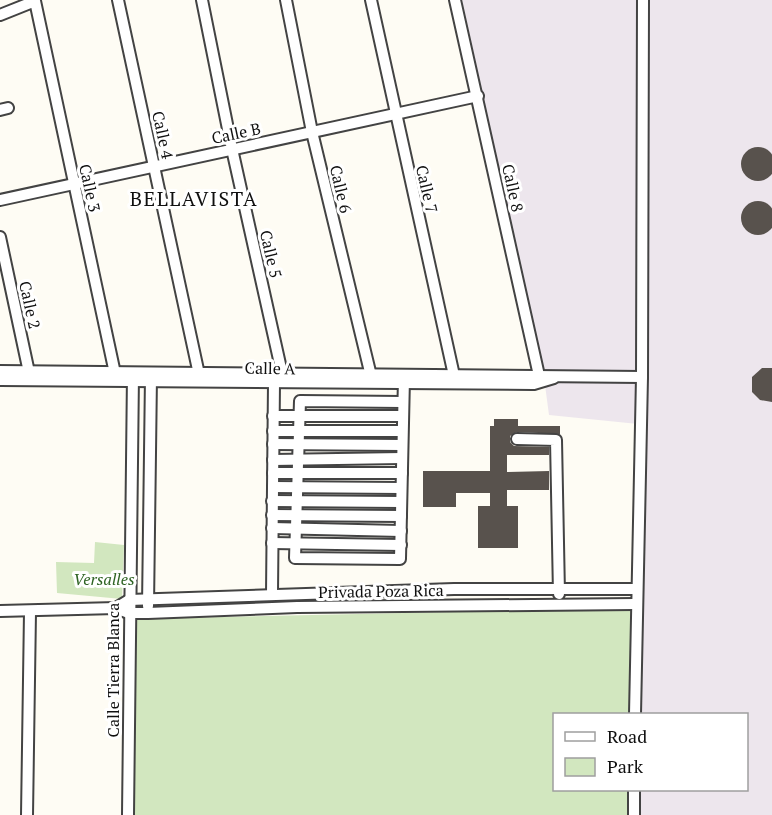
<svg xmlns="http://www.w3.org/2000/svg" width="772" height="815" font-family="'PT Serif',serif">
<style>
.industrial{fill:#ede6ed}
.green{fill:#d2e7bf}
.building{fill:#58524d}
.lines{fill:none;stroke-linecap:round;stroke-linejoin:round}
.minor-casing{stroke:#434343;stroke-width:14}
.minor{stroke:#fff;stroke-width:10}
.labels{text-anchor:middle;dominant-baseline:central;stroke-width:6;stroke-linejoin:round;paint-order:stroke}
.street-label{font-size:16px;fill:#101010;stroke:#fff}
.park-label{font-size:16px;font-style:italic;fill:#2f6424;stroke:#fff}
.quarter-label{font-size:20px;letter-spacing:1.5px;fill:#101010;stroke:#fff}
</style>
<rect width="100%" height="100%" fill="#fefcf4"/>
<path class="industrial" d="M462,0H772V815H630L631,790H746V714H632L638,424L549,415L543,370Z"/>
<g class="green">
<path d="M95,542L124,545L122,599L57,593L56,562L94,563Z"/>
<path d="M633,608L632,714H554V790H631L630,815H132L133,619Z"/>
</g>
<g class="building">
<circle cx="758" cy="164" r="17"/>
<circle cx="758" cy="218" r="17"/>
<path d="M762,368H772V402L760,400L752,392V377Z"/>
<path d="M494,419H518V426H560V434L517,432L510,436V442L514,446L549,447V455H507V472L549,471V490H507V506H518V548H478V506H490V493H456V507H423V471H490V426H494Z"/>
</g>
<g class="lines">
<g class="minor-casing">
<g id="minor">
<path d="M118,0L200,379"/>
<path d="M202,0L232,149L282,373L274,383L272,594"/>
<path d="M286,0L312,132L372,380"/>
<path d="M371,0L455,380"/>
<path d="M455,0L540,380"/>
<path d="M0,15L35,1L116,378"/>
<path d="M0,110L8,108"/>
<path d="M0,200L478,96"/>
<path d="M0,237L30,377"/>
<path d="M0,371L642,377"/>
<path d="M0,380L534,384L554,378"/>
<path d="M402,402L300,401L295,558L400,559L404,378"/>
<path d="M273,416H402"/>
<path d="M273,431H402"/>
<path d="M517,439L556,440L559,594"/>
<path d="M273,444L402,445"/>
<path d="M273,460L402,458"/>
<path d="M273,473H402"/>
<path d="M273,487L401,488"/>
<path d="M272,501L401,502"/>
<path d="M272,515L401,516"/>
<path d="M272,528L401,531"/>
<path d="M272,543L401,545"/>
<path d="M148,606L151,376"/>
<path d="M116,608L129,600L454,589H635"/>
<path d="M0,611L116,608L128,613H148L297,607L635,604"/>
<path d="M635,714L642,377L643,0"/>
<path d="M27,815L30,612"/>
<path d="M128,815L133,374"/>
<path d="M634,815V790"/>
</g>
</g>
<use href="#minor" class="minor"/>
</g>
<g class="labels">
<g class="street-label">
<text transform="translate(236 133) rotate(-12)">Calle B</text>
<text transform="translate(163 135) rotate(78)">Calle 4</text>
<text transform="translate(90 188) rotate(78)">Calle 3</text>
<text transform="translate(513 188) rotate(78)">Calle 8</text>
<text transform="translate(341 189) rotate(77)">Calle 6</text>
<text transform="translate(427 189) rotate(77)">Calle 7</text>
<text transform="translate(271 254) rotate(77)">Calle 5</text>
<text transform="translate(30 305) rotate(78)">Calle 2</text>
<text transform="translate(270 368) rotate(1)">Calle A</text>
<text transform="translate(381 591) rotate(-1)">Privada Poza Rica</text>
<text transform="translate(113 670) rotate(-90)">Calle Tierra Blanca</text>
</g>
<g class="park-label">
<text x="104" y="579">Versalles</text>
</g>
<g class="quarter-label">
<text x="194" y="198">BELLAVISTA</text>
</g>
</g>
<rect x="553" y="713" width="195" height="78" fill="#ffffff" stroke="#9f9f9f" stroke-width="1.5"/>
<rect x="565" y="732" width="30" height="9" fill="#ffffff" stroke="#9f9f9f" stroke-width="1.5"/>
<text x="607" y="743" font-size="18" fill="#101010">Road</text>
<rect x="565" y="758" width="30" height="18" fill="#d2e7bf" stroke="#9f9f9f" stroke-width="1.5"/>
<text x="607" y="773" font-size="18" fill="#101010">Park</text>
</svg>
